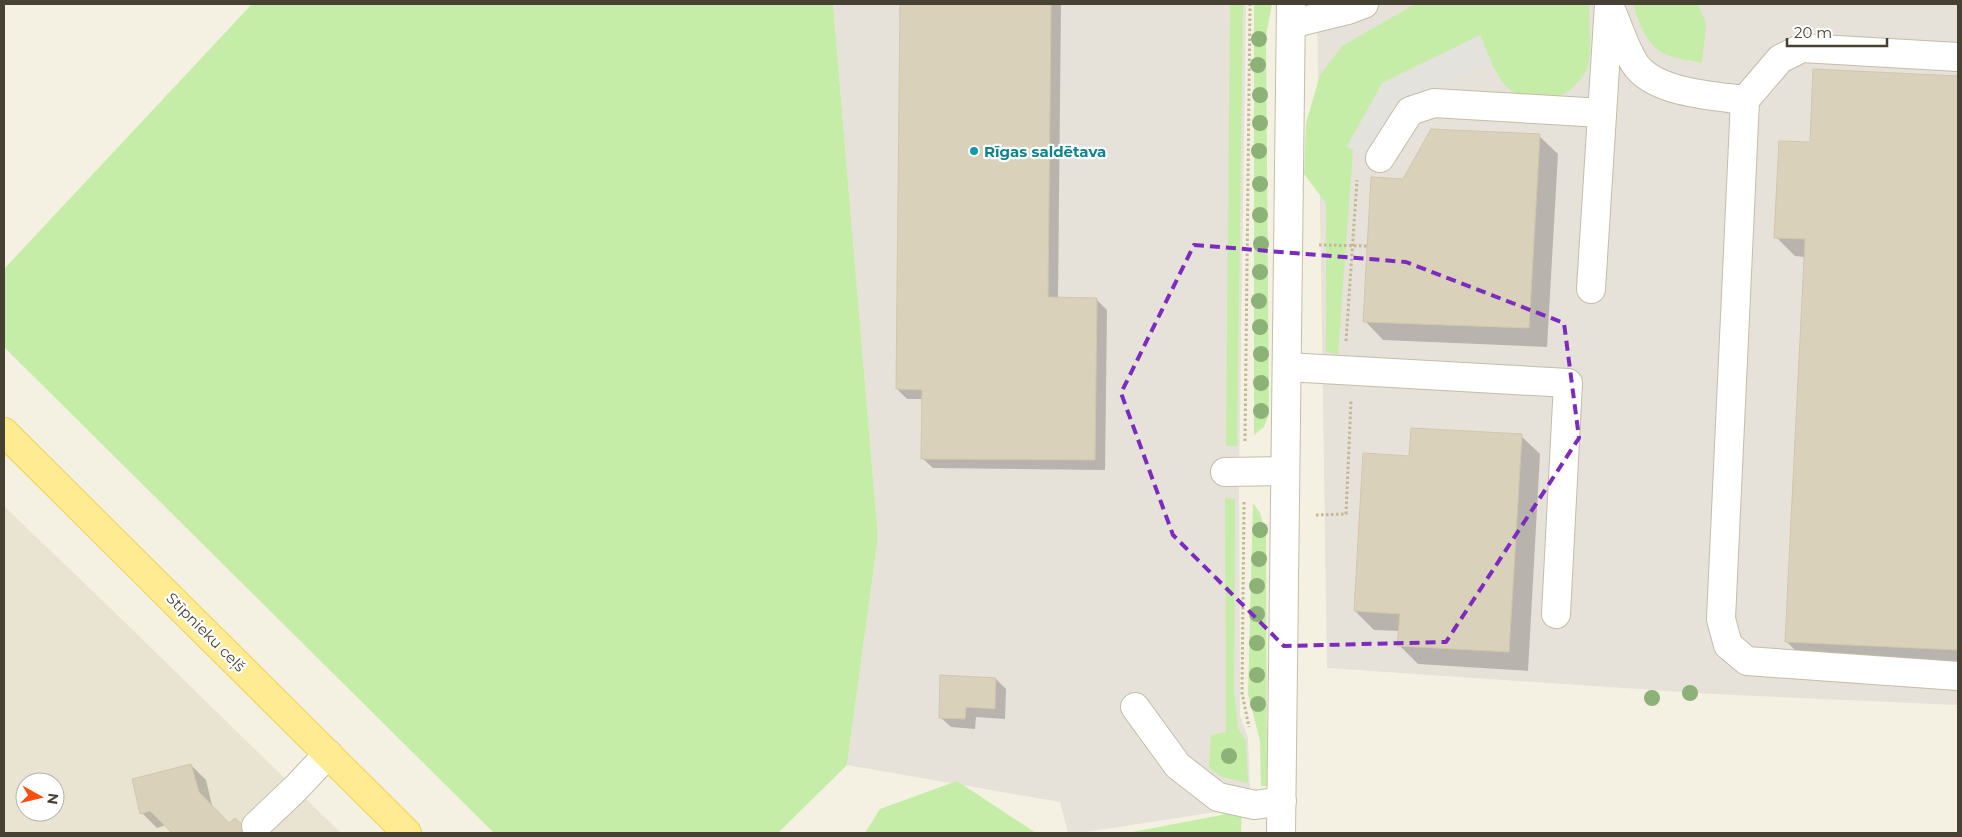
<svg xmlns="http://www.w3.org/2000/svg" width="1962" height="837" font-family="Montserrat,sans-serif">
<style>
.residential{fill:#e9e4d1;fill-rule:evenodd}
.industrial{fill:#e6e1d9}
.green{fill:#c6eda7}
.parking{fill:#e4e2dc}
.shadow{fill:#0003}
.building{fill:#dad1ba;stroke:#d2c7aa}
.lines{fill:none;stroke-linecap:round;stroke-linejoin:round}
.minor-casing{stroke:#c3bda8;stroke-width:30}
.major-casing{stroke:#f2d354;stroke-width:30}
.path{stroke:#c4b894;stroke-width:3;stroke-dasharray:2.5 2.5;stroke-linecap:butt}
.minor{stroke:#fff;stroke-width:28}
.major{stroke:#ffeb91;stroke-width:28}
.tree{fill:#8db277}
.marked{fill:none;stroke:#7b2cbf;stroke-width:4;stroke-dasharray:10 6;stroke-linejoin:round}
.culture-dot{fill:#0f9aa8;stroke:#fff;stroke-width:2}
.labels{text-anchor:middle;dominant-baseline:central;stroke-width:4.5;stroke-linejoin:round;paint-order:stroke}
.culture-label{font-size:15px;font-weight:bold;fill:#0d838f;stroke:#fff;text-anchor:start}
.street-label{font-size:15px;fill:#464133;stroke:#fff}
</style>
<rect width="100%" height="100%" fill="#f4f1e3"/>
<path class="residential" d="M4,506L105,603L341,833H4ZM25,782H55V812H25Z"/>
<g class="industrial">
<path d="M833,4H1246L1239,484L1240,716L1248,738L1250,787L1242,808L1080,833H1068L1060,802L847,765L878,537Z"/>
<path d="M1317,4H1958V705L1713,694L1327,668Z"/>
</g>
<g class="green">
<path d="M252,4H833L878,537L847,765L778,833H494L4,347V269Z"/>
<path d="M1230,4H1243L1237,446H1226Z"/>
<path d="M1254,4H1272L1266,36L1269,414L1264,427L1254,435Z"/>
<path d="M1415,4H1589C1589,20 1592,55 1587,69C1581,82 1567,95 1553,98C1547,99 1540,98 1534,97C1523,96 1514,94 1506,86C1493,72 1488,52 1480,35L1347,147L1353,150L1338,354L1326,352V203L1304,174L1306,123L1320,75L1342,46Z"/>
<path d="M1633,4H1698L1706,23L1702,63C1691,60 1674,59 1663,53C1646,44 1638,21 1633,4Z"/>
<path d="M1225,498L1235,499L1234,690L1238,729L1246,740L1248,783L1222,777L1209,768L1211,735L1226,732Z"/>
<path d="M1253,503L1260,513L1266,534L1267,786H1261L1260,741L1248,694Z"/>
<path d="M957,781L1036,833H865L880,809Z"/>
<path d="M1242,811L1241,833H1127Z"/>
</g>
<path class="parking" d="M1480,35L1491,61L1404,107L1372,160L1347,146L1382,83Z"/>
<g class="shadow">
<path d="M901,4H1061L1058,299H1096L1107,310L1105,470L933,468L922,458L923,399H907L897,389Z"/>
<path d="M1815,70L1958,77V668L1805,660L1786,641L1805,257L1795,256L1776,237L1811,143Z"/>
<path d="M1539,136L1558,154L1547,347L1383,340L1365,321L1404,180Z"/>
<path d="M1521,436L1540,454L1528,671L1418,664L1399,645L1400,631L1374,630L1355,611L1411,457Z"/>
<path d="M996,679L1006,689L1005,719L976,717L975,729L951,727L940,717Z"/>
<path d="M191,765L206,780L213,809L230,825L249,833H174L166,825L157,828L142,813Z"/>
</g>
<g class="building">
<path d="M900,4H1051L1048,297L1097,298L1095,460L921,459L922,390L896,389Z"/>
<path d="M1813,69L1958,76V650L1785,642L1805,239L1774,238L1779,141L1810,142Z"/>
<path d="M1431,129L1540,134L1529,328L1363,322L1371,177L1403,179Z"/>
<path d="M1411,428L1522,434L1509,652L1397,646L1400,614L1354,611L1363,453L1409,456Z"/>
<path d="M940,675L996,678L995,709L966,707L965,719L939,718Z"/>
<path d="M191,764L199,792L229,823L235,818L251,833H172L150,811L140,814L132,779Z"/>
</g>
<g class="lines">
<g class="minor-casing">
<g id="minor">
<path d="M1611,10C1618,25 1628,58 1639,69C1661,93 1714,96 1745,100"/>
<path d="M1291,24L1348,10L1364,4"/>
<path d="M1958,57L1802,48L1780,59L1745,100L1721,619L1728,645L1747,661L1958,676"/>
<path d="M1380,158L1410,111L1434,103L1602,113"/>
<path d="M1591,289L1609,4"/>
<path d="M1287,367L1568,383L1556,614"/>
<path d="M1225,472L1285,471"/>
<path d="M1135,707L1178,766L1218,797L1255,805L1282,801"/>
<path d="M256,826L296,788L328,754"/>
<path d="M1281,833L1291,4"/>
</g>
</g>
<g class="major-casing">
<path id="major" d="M4,432L407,833"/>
</g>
<g class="path">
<path d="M1319,245L1368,246"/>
<path d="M1346,341L1357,180"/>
<path d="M1245,441L1250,4"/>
<path d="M1244,502L1242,693L1249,727"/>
<path d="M1316,515L1346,514L1351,401"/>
</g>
<use href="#minor" class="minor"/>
<use href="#major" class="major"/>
</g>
<g class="tree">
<circle cx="1259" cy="39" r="8"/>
<circle cx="1258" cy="65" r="8"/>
<circle cx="1260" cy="95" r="8"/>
<circle cx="1260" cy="123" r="8"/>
<circle cx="1259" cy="151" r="8"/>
<circle cx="1260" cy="184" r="8"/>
<circle cx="1260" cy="215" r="8"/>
<circle cx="1261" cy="244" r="8"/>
<circle cx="1260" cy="272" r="8"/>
<circle cx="1259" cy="301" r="8"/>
<circle cx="1260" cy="327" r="8"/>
<circle cx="1261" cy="354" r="8"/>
<circle cx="1261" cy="383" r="8"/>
<circle cx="1261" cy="411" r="8"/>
<circle cx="1260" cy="530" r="8"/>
<circle cx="1259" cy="559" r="8"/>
<circle cx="1257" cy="586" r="8"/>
<circle cx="1257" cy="614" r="8"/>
<circle cx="1257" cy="643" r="8"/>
<circle cx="1257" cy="675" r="8"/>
<circle cx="1690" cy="693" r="8"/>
<circle cx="1652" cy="698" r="8"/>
<circle cx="1258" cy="704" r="8"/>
<circle cx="1229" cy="756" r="8"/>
</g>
<path class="marked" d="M1194,245L1406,262L1564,323L1579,438L1446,642L1284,646L1173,535L1121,393Z"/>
<circle class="culture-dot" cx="974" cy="151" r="5"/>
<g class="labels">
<g class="culture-label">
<text x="984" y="151">Rīgas saldētava</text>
</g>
<g class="street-label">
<text transform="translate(206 632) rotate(45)">Stīpnieku ceļš</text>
</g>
</g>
<rect width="1962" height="837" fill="none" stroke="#464133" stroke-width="10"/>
<g transform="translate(40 797) rotate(98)"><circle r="24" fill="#ffffff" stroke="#b5b3ad"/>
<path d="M0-4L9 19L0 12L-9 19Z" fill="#ff4d0f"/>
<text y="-8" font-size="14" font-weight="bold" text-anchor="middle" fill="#464133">N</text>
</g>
<path d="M1787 38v8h100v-8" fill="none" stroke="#464133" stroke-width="2.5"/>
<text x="1794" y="38" font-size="15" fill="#464133" stroke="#ffffff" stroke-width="4" paint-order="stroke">20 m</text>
</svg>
